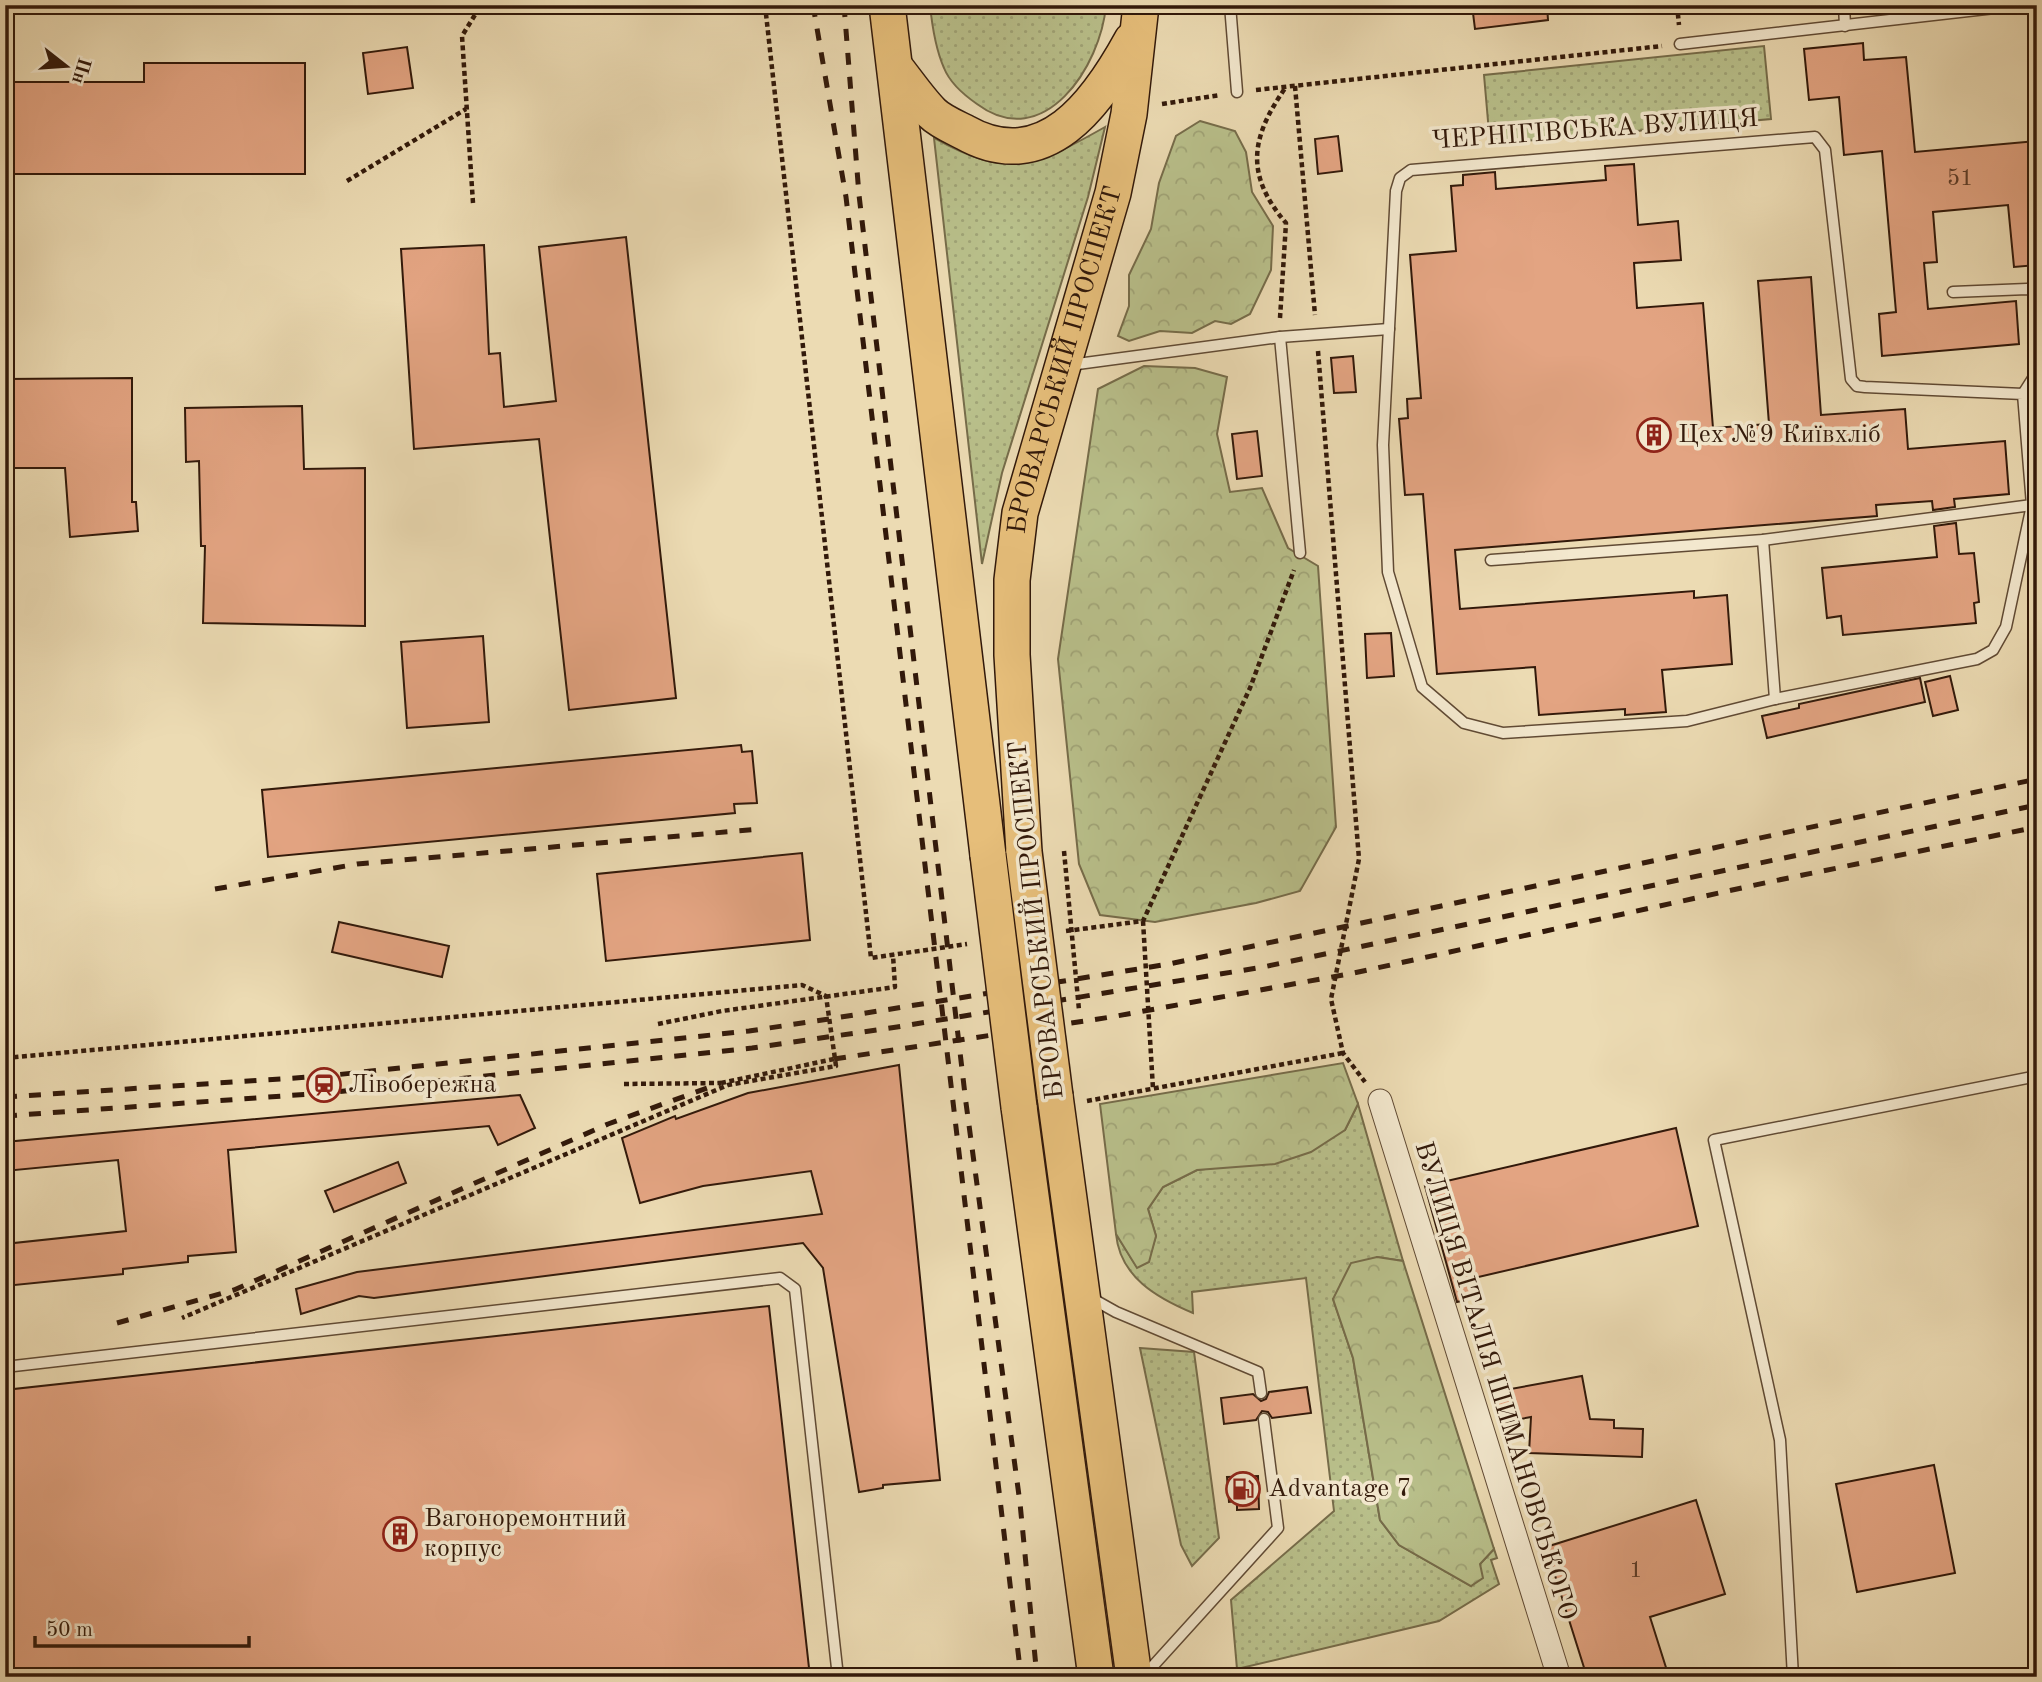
<svg xmlns="http://www.w3.org/2000/svg" width="2042" height="1682" font-family="'Old Standard TT',serif">
<style>
.grass{fill:url(#grass-dots);stroke:#766c4a;stroke-width:2}
.forest{fill:url(#forest-crowns);stroke:#766c4a;stroke-width:2}
.building{fill:#e3a482;stroke:#32190a;stroke-width:2}
.lines{fill:none;stroke-linecap:round;stroke-linejoin:round}
.lane-casing{stroke:#604a34;stroke-width:13}
.street-casing{stroke:#604a34;stroke-width:25}
.primary-casing{stroke:#32190a;stroke-width:38}
.path{stroke:#32190a;stroke-width:4.5;stroke-dasharray:5 3.5;stroke-linecap:butt}
.lane{stroke:#f3e8ce;stroke-width:10}
.street{stroke:#f3e8ce;stroke-width:23}
.primary{stroke:#e6be7a;stroke-width:35}
.rail{stroke:#32190a;stroke-width:5;stroke-dasharray:12 12;stroke-linecap:butt}
.primary-bridge-casing{stroke:#32190a;stroke-width:38;stroke-linecap:butt}
.path-bridge{stroke:#32190a;stroke-width:4.5;stroke-dasharray:5 3.5;stroke-linecap:butt}
.primary-bridge{stroke:#e6be7a;stroke-width:35}
.labels{text-anchor:middle;dominant-baseline:central;stroke-width:7;stroke-linejoin:round;paint-order:stroke}
.number-label{font-size:23px;fill:#5e3c28}
.street-label{font-size:26px;fill:#32190a;stroke:#f3e8ce}
.poi-label{font-size:26px;fill:#32190a;stroke:#f3e8ce;text-anchor:start}
</style>
<defs>
<pattern id="grass-dots" width="8" height="8" patternUnits="userSpaceOnUse" patternTransform="scale(1.75)"><rect width="8" height="8" fill="#b9c08b"/><path d="M2 2h.1M6 6h.1" fill="none" stroke="#a0a477" stroke-width="1.8" stroke-linecap="round"/></pattern>
<pattern id="forest-crowns" width="20" height="18" patternUnits="userSpaceOnUse" patternTransform="scale(1.75)"><rect width="20" height="18" fill="#b9c08b"/><path d="M2 6a3 3 0 1 1 6 0M12 15a3 3 0 1 1 6 0" fill="none" stroke="#a0a477"/></pattern>
</defs>
<rect width="100%" height="100%" fill="#ecdbb3"/>
<filter id="stains"><feTurbulence type="fractalNoise" baseFrequency=".00286" numOctaves="4"/><feColorMatrix values="0 0 0 0 .2 0 0 0 0 .09 0 0 0 0 .02 0 0 0 .5 -.17"/></filter>
<radialGradient id="worn" r=".72"><stop offset=".6" stop-color="#630" stop-opacity="0"/><stop offset="1" stop-color="#630" stop-opacity=".3"/></radialGradient>
<g class="grass">
<path d="M930,5H1106C1101,66 1044,154 977,104C964,95 950,83 944,68C936,50 932,25 930,5Z"/>
<path d="M1764,46L1771,119L1490,144L1484,75Z"/>
<path d="M1105,127L1088,197L1002,473L982,564L934,138C1009,180 1034,167 1105,127Z"/>
<path d="M1358,1104L1403,1261L1377,1257L1333,1299L1353,1358L1380,1520L1399,1545L1471,1586L1480,1564L1494,1549L1497,1558L1491,1560L1499,1584L1439,1621L1237,1669L1231,1600L1334,1511L1306,1278L1192,1292L1193,1313C1157,1298 1120,1277 1116,1234L1137,1267L1148,1262L1156,1236L1148,1209L1163,1187L1197,1170L1231,1166L1345,1130Z"/>
<path d="M1140,1348L1194,1352L1219,1538L1192,1566L1181,1545Z"/>
</g>
<g class="forest">
<path d="M1200,121L1235,131L1246,152L1252,192L1273,226L1271,270L1250,314L1231,324L1215,321L1192,333L1160,331L1129,341L1118,336L1129,306V275L1151,229L1159,183L1176,136Z"/>
<path d="M1144,366L1195,368L1227,377L1217,434L1230,492L1262,488L1288,548L1318,566L1336,827L1300,891L1256,903L1155,922L1100,915L1079,864L1058,659L1098,389Z"/>
<path d="M1343,1063L1358,1104L1345,1130L1311,1152L1275,1164L1197,1170L1163,1187L1148,1209L1156,1236L1149,1262L1137,1268L1116,1234L1100,1104Z"/>
<path d="M1377,1257L1403,1261L1494,1549L1480,1564L1483,1578L1471,1586L1399,1545L1380,1520L1353,1358L1333,1299L1351,1263Z"/>
</g>
<g class="building">
<path d="M1472,5H1547L1548,20L1475,29Z"/>
<path d="M1863,43L1864,60L1906,57L1915,152L2037,141V265L2014,267L2008,205L1933,212L1937,262L1924,263L1928,309L2016,301L2019,344L1882,356L1879,314L1896,312L1882,151L1844,155L1839,97L1809,100L1804,49Z"/>
<path d="M407,47L413,88L368,94L363,53Z"/>
<path d="M144,63H305V174H5V82H144Z"/>
<path d="M1338,136L1342,171L1318,174L1315,139Z"/>
<path d="M1634,164L1638,225L1678,221L1681,260L1634,263L1637,308L1703,303L1713,428L1769,424L1758,281L1811,277L1821,415L1905,409L1908,449L2005,441L2009,494L1954,499L1955,507L1933,510L1932,501L1876,505L1877,516L1455,550L1460,609L1694,591V598L1727,595L1732,664L1662,670L1666,712L1625,715V709L1539,715L1535,667L1437,674L1423,494L1405,495L1399,419L1408,418L1407,399L1421,398L1410,255L1456,251L1451,186L1463,185V175L1495,172L1496,189L1606,180L1605,166Z"/>
<path d="M626,237L676,698L569,710L539,439L414,449L401,249L484,245L489,354L500,353L504,407L556,401L539,247Z"/>
<path d="M1353,356L1356,392L1334,393L1331,358Z"/>
<path d="M132,378V502H136L138,531L70,537L65,468H5V379Z"/>
<path d="M302,406L304,469L365,468V626L203,623L205,546H201L199,461L186,462L185,408Z"/>
<path d="M1257,431L1262,476L1237,479L1232,434Z"/>
<path d="M1956,523L1959,554L1974,553L1979,602L1974,603L1976,623L1843,635L1841,616L1827,618L1822,568L1937,557L1934,526Z"/>
<path d="M1391,633L1394,676L1367,678L1365,634Z"/>
<path d="M483,636L489,722L407,728L401,642Z"/>
<path d="M1950,676L1958,710L1933,716L1925,682Z"/>
<path d="M1920,678L1925,702L1767,738L1762,716L1799,708V704Z"/>
<path d="M741,745L742,752L752,751L757,803L734,804L735,813L268,857L262,790Z"/>
<path d="M802,853L810,940L606,961L597,874Z"/>
<path d="M339,922L449,946L442,977L332,952Z"/>
<path d="M899,1065L940,1480L883,1485V1488L859,1492L823,1268L803,1243L374,1298L359,1296L301,1314L296,1289L357,1272L822,1214L811,1171L703,1186L640,1203L622,1138L675,1116L676,1119L748,1093Z"/>
<path d="M520,1095L535,1128L498,1145L489,1126L228,1150L236,1252L188,1256V1262L123,1269V1274L5,1286V1244L126,1231L118,1160L5,1171V1142Z"/>
<path d="M1676,1128L1698,1226L1474,1278L1478,1297L1457,1302L1425,1186Z"/>
<path d="M398,1162L406,1183L334,1212L325,1191Z"/>
<path d="M769,1306L810,1677H5V1390Z"/>
<path d="M1582,1376L1590,1419L1614,1420V1428L1643,1429L1642,1457L1529,1453L1531,1417L1500,1423L1494,1392Z"/>
<path d="M1307,1387L1311,1413L1272,1418L1268,1412L1262,1411L1256,1420L1224,1424L1221,1398L1253,1394L1261,1401L1266,1399L1269,1392Z"/>
<path d="M1934,1465L1955,1573L1857,1592L1836,1484Z"/>
<path d="M1258,1476L1259,1509L1237,1510V1501L1229,1502L1227,1477Z"/>
<path d="M1696,1500L1725,1594L1650,1617L1669,1677H1587L1546,1547Z"/>
</g>
<g class="lines">
<g class="lane-casing">
<g id="lane">
<path d="M1230,5L1237,92"/>
<path d="M1844,5L1845,26"/>
<path d="M1680,44L2021,5"/>
<path d="M1953,292L2027,289L2037,292"/>
<path d="M1280,337L1300,553"/>
<path d="M1070,365L1280,337L1389,329"/>
<path d="M2023,394L1865,387L1857,386L1851,379L1825,150L1815,137L1411,170L1400,178L1396,191L1383,445L1388,572L1422,687L1464,723L1503,733L1687,721L1775,699L1977,659L1993,650L2006,627L2032,505L2023,394L2037,372"/>
<path d="M1763,540L1775,699"/>
<path d="M1491,560L1763,540L2032,505"/>
<path d="M1091,1298L1116,1312L1258,1372L1261,1393"/>
<path d="M5,1367L780,1278L795,1289L838,1677"/>
<path d="M1143,1677L1278,1528L1264,1419"/>
<path d="M1793,1677L1780,1440L1714,1140L2037,1076"/>
</g>
</g>
<g class="street-casing">
<path id="street" d="M1380,1101L1559,1677"/>
</g>
<g class="primary-casing">
<g id="primary">
<path d="M887,5L988,855"/>
<path d="M895,67C907,82 919,100 932,113C940,121 954,127 964,132C1045,178 1098,102 1132,40"/>
<path id="s1" d="M1024,852L1012,655V580L1020,513L1113,193L1129,114L1141,5"/>
<path d="M1055,1096L1134,1677"/>
<path d="M1019,1107L1096,1677"/>
</g>
</g>
<g class="path">
<path d="M765,5L871,958L967,944"/>
<path d="M1677,5L1679,25"/>
<path d="M1295,86L1315,315"/>
<path d="M1256,90L1662,46"/>
<path d="M1162,104L1220,95"/>
<path d="M347,181L466,109"/>
<path d="M473,203L462,36L481,5"/>
<path d="M1280,318L1286,223C1245,175 1250,138 1286,87"/>
<path d="M1318,351L1359,859L1331,999L1343,1053L1365,1082"/>
<path d="M1143,921L1153,1089"/>
<path d="M1066,931L1143,921L1250,688L1294,570"/>
<path d="M658,1024L722,1011L895,987L893,955"/>
<path d="M5,1058L802,985L826,996L836,1066L728,1085L182,1318"/>
<path d="M721,1083L834,1059"/>
<path d="M624,1084L721,1083"/>
<path d="M1087,1101L1343,1053"/>
</g>
<use href="#lane" class="lane"/>
<use href="#street" class="street"/>
<use href="#primary" class="primary"/>
<g class="rail">
<path d="M813,5L846,197L1021,1677"/>
<path d="M844,5L859,195L966,1103L1020,1503L1037,1677"/>
<path d="M215,889L357,864L760,829"/>
<path d="M834,1059L1111,1017L1354,973L1769,882L2037,827"/>
<path d="M5,1097L325,1076L749,1031L829,1019L1169,964L2037,779"/>
<path d="M5,1116L325,1093L752,1048L897,1027L1263,967L2037,805"/>
<path d="M117,1323L234,1290L608,1124L721,1083"/>
</g>
<g class="primary-bridge-casing">
<g id="primary-bridge">
<path d="M1024,852L1055,1096"/>
<path d="M988,855L1019,1107"/>
</g>
</g>
<path class="path-bridge" d="M1064,851L1079,1010"/>
<use href="#primary-bridge" class="primary-bridge"/>
</g>
<defs>
<g id="building-ring" transform="scale(1.75)"><circle r="9.5" fill="#f3e8ce" stroke="#8f2418" stroke-width="1.5"/><path d="M-4-6H4V6H1V3H-1V6H-4ZM-2.5-4.3h1.7v1.8h-1.7ZM.8-4.3h1.7v1.8H.8ZM-2.5-1h1.7V.8h-1.7ZM.8-1h1.7V.8H.8Z" fill="#8f2418"/></g>
<g id="station-ring" transform="scale(1.75)"><circle r="9.5" fill="#f3e8ce" stroke="#8f2418" stroke-width="1.5"/><path d="M-3-6H3Q5-6 5-4V2Q5 4 3 4L4.5 6H3L1.5 4h-3L-3 6H-4.5L-3 4Q-5 4-5 2V-4Q-5-6-3-6ZM-3.5-4v3h7v-3ZM-3.5 1v1.5H-2V1ZM2 1v1.5H3.5V1Z" fill="#8f2418"/></g>
<g id="fuel-ring" transform="scale(1.75)"><circle r="9.5" fill="#f3e8ce" stroke="#8f2418" stroke-width="1.5"/><path d="M-5.5-6h7V0h2V4h1.3V-2.5L3-4.5l.8-.8L6-3V5H2.5V1h-1V6h-7ZM-4.2-4.7v3.2H.2V-4.7Z" fill="#8f2418"/></g>
</defs>
<g fill-rule="evenodd">
<use href="#building-ring" x="1654" y="435"/>
<use href="#station-ring" x="324" y="1085"/>
<use href="#fuel-ring" x="1243" y="1489"/>
<use href="#building-ring" x="400" y="1534"/>
</g>
<g class="labels">
<g class="number-label">
<text x="1960" y="178">51</text>
<text x="1636" y="1570">1</text>
</g>
<g class="street-label">
<text transform="translate(1595 130) rotate(-4)">ЧЕРНІГІВСЬКА ВУЛИЦЯ</text>
<text stroke="none"><textPath href="#s1" startOffset="499">БРОВАРСЬКИЙ ПРОСПЕКТ</textPath></text>
<text transform="translate(1037 920) rotate(-96)">БРОВАРСЬКИЙ ПРОСПЕКТ</text>
<text transform="translate(1495 1381) rotate(73)">ВУЛИЦЯ ВІТАЛІЯ ШИМАНОВСЬКОГО</text>
</g>
<g class="poi-label">
<text x="1678" y="435">Цех №9 Київхліб</text>
<text x="348" y="1085">Лівобережна</text>
<text x="1268" y="1489">Advantage 7</text>
<text x="424" y="1519">Вагоноремонтний<tspan x="424" dy="30">корпус</tspan></text>
</g>
</g>
<rect width="2042" height="1682" fill="none" stroke="#ecdbb3" stroke-width="28"/>
<rect x="7" y="7" width="2028" height="1668" fill="none" stroke="#32190a" stroke-width="3.5"/>
<rect x="14" y="14" width="2014" height="1654" fill="none" stroke="#32190a" stroke-width="2"/>
<g transform="translate(66 66) rotate(107)" stroke="#f3e8ce" stroke-width="5" paint-order="stroke">
<path d="M0-5L12 26L0 18L-12 26Z" fill="#32190a"/>
<text y="-10" font-size="19" font-weight="bold" text-anchor="middle" fill="#32190a">Пн</text>
</g>
<path d="M35 1636v10h214v-10" fill="none" stroke="#32190a" stroke-width="3.5"/>
<text x="46" y="1636" font-size="21" fill="#32190a" stroke="#f3e8ce" stroke-width="5" paint-order="stroke">50 m</text>
<rect width="100%" height="100%" filter="url(#stains)"/>
<rect width="100%" height="100%" fill="url(#worn)"/>
</svg>
